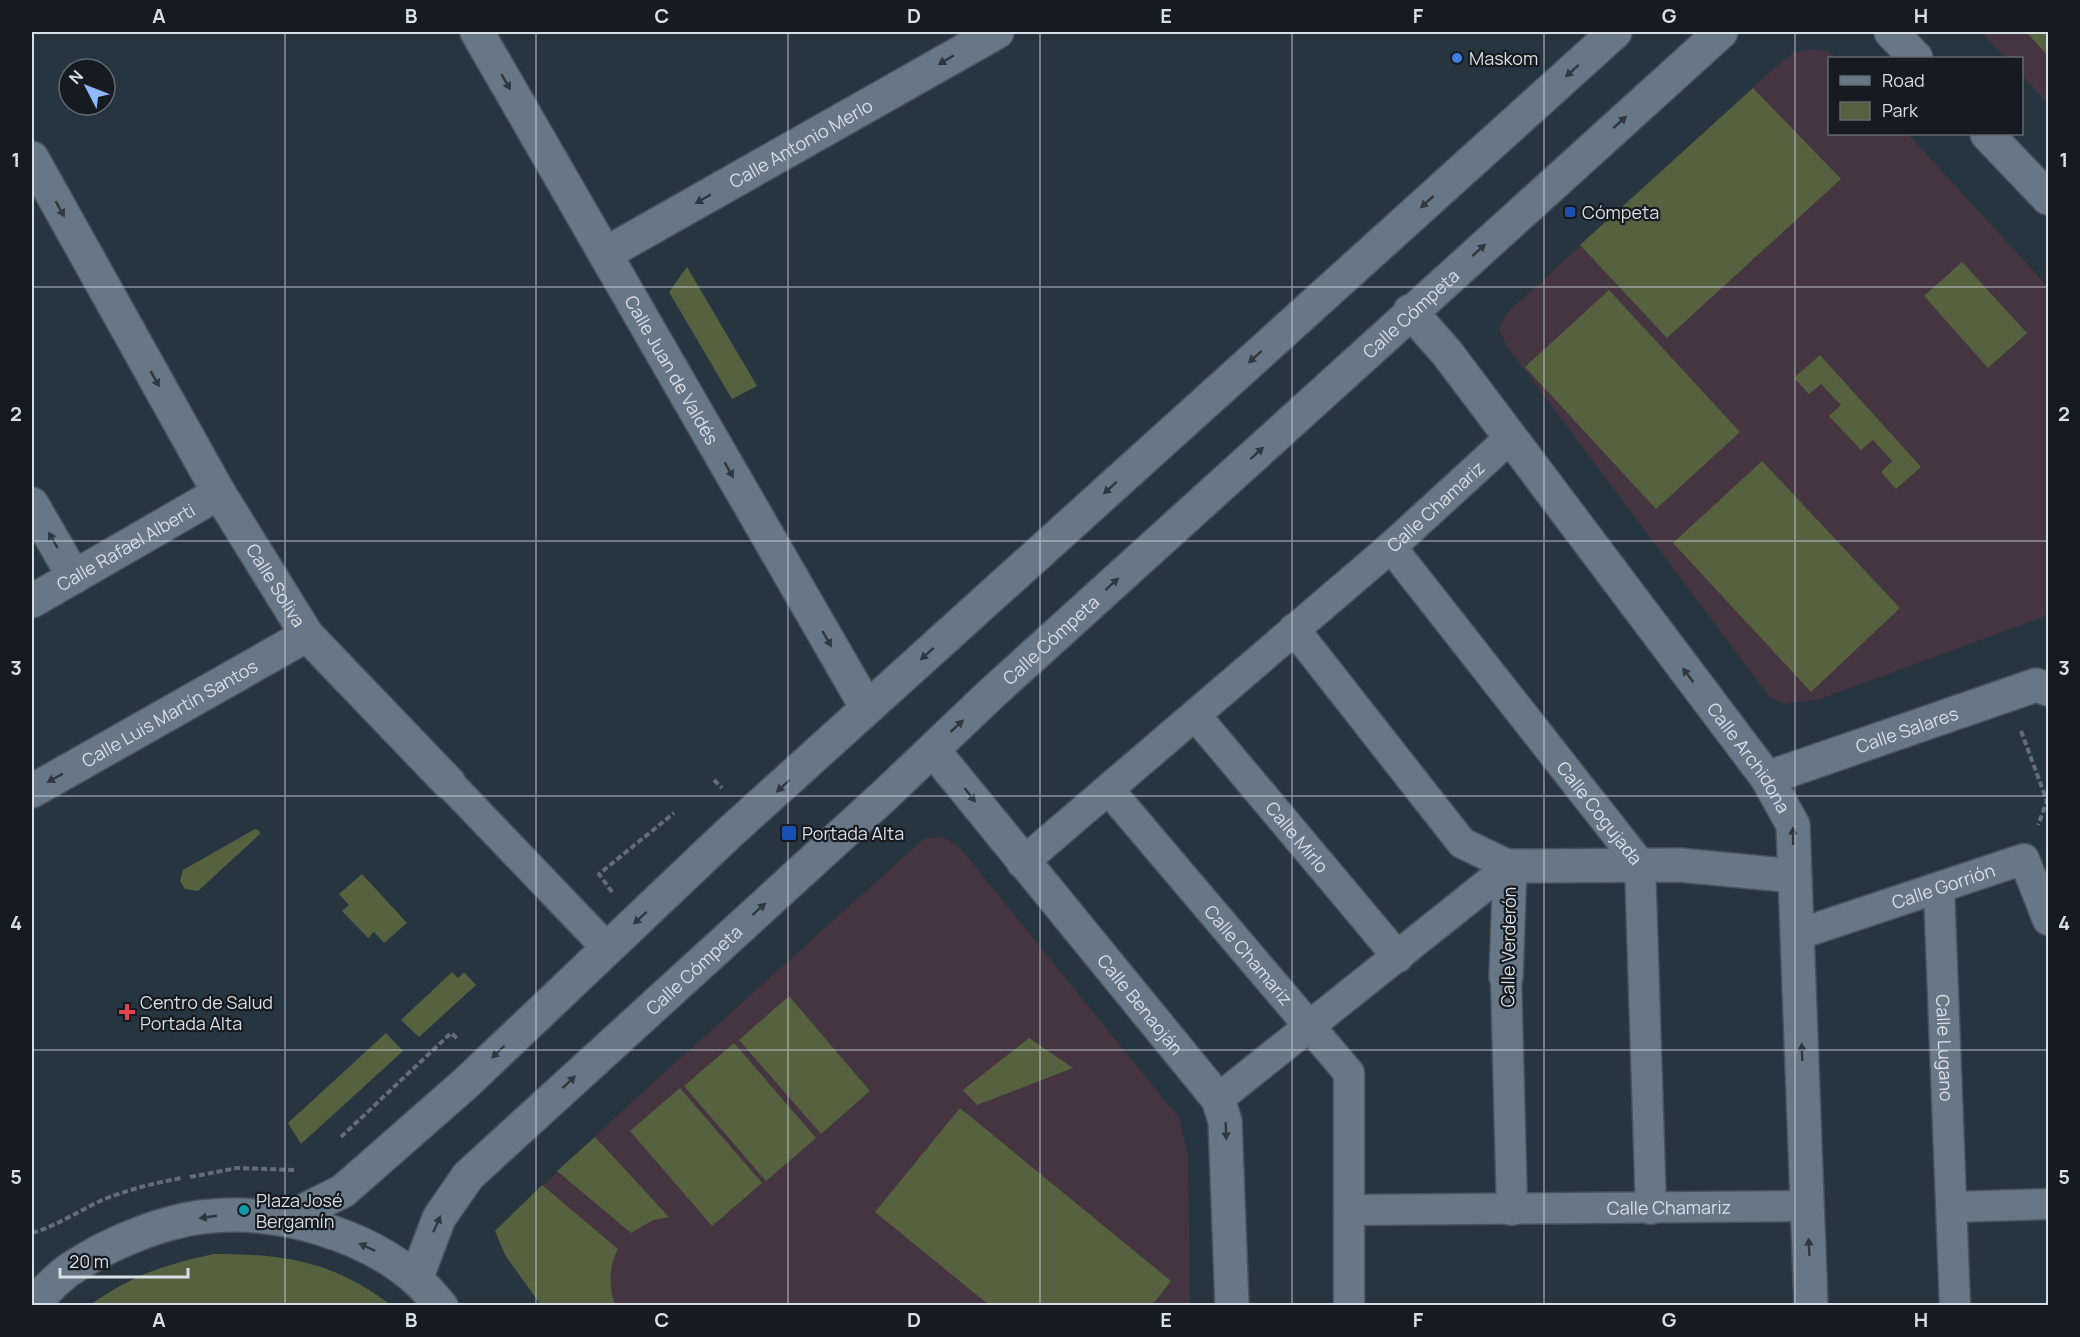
<svg xmlns="http://www.w3.org/2000/svg" width="2080" height="1337" font-family="Manrope,sans-serif">
<style>
.education{fill:#453540}
.green{fill:#55613f}
.lines{fill:none;stroke-linecap:round;stroke-linejoin:round}
.pedestrian-casing{stroke:#48535d;stroke-width:33}
.minor-casing{stroke:#48535d;stroke-width:36}
.secondary-casing{stroke:#48535d;stroke-width:36}
.path{stroke:#616d78;stroke-width:4;stroke-dasharray:6 3;stroke-linecap:butt}
.pedestrian{stroke:#687785;stroke-width:30}
.minor{stroke:#687785;stroke-width:33}
.secondary{stroke:#687785;stroke-width:33}
.oneway{fill:#2f373f}
.grid{fill:none;stroke:#d7dfe7;stroke-width:1.5;stroke-opacity:0.55}
.shop-dot{fill:#3f7fe0;stroke:#161b21;stroke-width:2}
.transit-dot{fill:#1a4fb4;stroke:#161b21;stroke-width:2}
.health-dot{fill:#e0444e;stroke:#161b21;stroke-width:2}
.culture-dot{fill:#0f9aa8;stroke:#161b21;stroke-width:2}
.labels{text-anchor:middle;dominant-baseline:central;stroke-width:4.5;stroke-linejoin:round;paint-order:stroke}
.poi-label{font-size:18px;fill:#d7dfe7;stroke:#161b21;text-anchor:start}
.street-label{font-size:18px;fill:#d7dfe7;stroke:#161b21}
.neatline{fill:none;stroke:#d7dfe7;stroke-width:2}
.grid-label{font-size:20px;text-anchor:middle;font-weight:bold;fill:#d7dfe7}
</style>
<rect width="100%" height="100%" fill="#273541"/>
<g class="education">
<path d="M1981,32H2048V104L2022,75V58H2006Z"/>
<path d="M1811,49L1829,52L1837,58H1830V134H1908L2048,287V615L1817,700L1783,704L1768,695L1506,345L1499,328L1507,313L1781,62L1794,53Z"/>
<path d="M943,837L960,848L1179,1118L1188,1156L1190,1305H541L505,1255L495,1231L634,1100L925,838Z"/>
</g>
<g class="green">
<path d="M2026,32H2048V56Z"/>
<path d="M1753,88L1841,179L1667,338L1580,245Z"/>
<path d="M1962,262L2027,333L1988,368L1924,296Z"/>
<path d="M687,267L757,386L732,399L669,292Z"/>
<path d="M1609,290L1740,432L1656,509L1525,367Z"/>
<path d="M1820,355L1921,467L1896,489L1881,472L1892,461L1873,440L1861,450L1829,416L1841,405L1821,384L1809,394L1794,378Z"/>
<path d="M1762,461L1900,608L1811,692L1673,543Z"/>
<path d="M255,829L259,830L260,834L198,891L185,889L180,881L183,870Z"/>
<path d="M362,874L407,923L384,943L374,932L368,938L342,911L349,905L339,894Z"/>
<path d="M452,972L458,978L464,972L476,985L419,1037L401,1020Z"/>
<path d="M789,996L870,1091L821,1134L739,1040Z"/>
<path d="M386,1033L403,1051L301,1144L288,1123Z"/>
<path d="M1029,1038L1073,1068L977,1105L963,1090Z"/>
<path d="M734,1043L816,1138L766,1181L684,1086Z"/>
<path d="M680,1088L762,1183L712,1226L630,1131Z"/>
<path d="M960,1108L1171,1281L1152,1305H989L875,1212Z"/>
<path d="M595,1137L669,1217L653,1220L631,1233L557,1171Z"/>
<path d="M542,1185L618,1249C608,1267 609,1286 615,1305H541L505,1255L495,1231Z"/>
<path d="M214,1254C286,1254 332,1261 391,1305H90C132,1275 164,1265 214,1254Z"/>
</g>
<g class="lines">
<g class="pedestrian-casing">
<g id="pedestrian">
<path id="s1" d="M1391,547L1640,864L1651,1209"/>
<path id="s2" d="M1195,715L1398,957"/>
<path d="M449,783L607,948"/>
<path id="s3" d="M1109,790L1349,1073V1306"/>
<path id="s4" d="M1022,863L1391,547L1510,438"/>
<path id="s5" d="M1939,889L1955,1306"/>
<path id="s6" d="M1799,934L2024,859L2048,920"/>
<path d="M1506,977L1512,1210"/>
<path d="M1218,1099L1510,866L1462,843L1294,629"/>
<path d="M1952,1207L2048,1204"/>
<path id="s7" d="M1349,1210L1807,1206"/>
</g>
</g>
<g class="minor-casing">
<g id="minor">
<path id="s8" d="M477,32L867,708"/>
<path d="M1891,32L1916,58"/>
<path d="M1987,134L2048,198"/>
<path id="s9" d="M32,158L219,493L307,635L449,783"/>
<path id="s10" d="M605,254L997,32"/>
<path id="s11" d="M1410,311L1447,353L1767,778L1793,825L1811,1306"/>
<path d="M32,504L74,577"/>
<path id="s12" d="M32,601L219,493"/>
<path id="s13" d="M933,750L1218,1099L1225,1121L1232,1306"/>
<path id="s14" d="M1767,778L2036,685L2048,689"/>
<path id="s15" d="M32,791L307,635"/>
<path d="M1506,977L1510,866L1680,865L1794,876"/>
</g>
</g>
<g class="secondary-casing">
<g id="secondary">
<path d="M287,1219L343,1191L466,1083L727,835L1615,32"/>
<path id="s16" d="M416,1279L439,1218L468,1176L885,795L991,694L1721,32"/>
<path d="M32,1305C44,1293 57,1277 72,1268C109,1243 167,1219 212,1216C279,1210 365,1234 416,1279C425,1287 433,1297 441,1306"/>
</g>
</g>
<g class="path">
<path d="M2021,731L2047,801L2038,825"/>
<path d="M714,780L722,788"/>
<path d="M612,892L599,874L674,813"/>
<path d="M341,1137L451,1033L458,1039"/>
<path d="M190,1177L237,1168L295,1170"/>
<path d="M32,1233C56,1226 77,1212 100,1201C126,1190 154,1183 182,1178"/>
</g>
<use href="#pedestrian" class="pedestrian"/>
<use href="#minor" class="minor"/>
<use href="#secondary" class="secondary"/>
</g>
<defs><path id="oneway-solid" d="M-6-.8H1V-3.2L6.5 0L1 3.2V.8H-6Z" transform="scale(1.5)"/></defs>
<g class="oneway">
<use href="#oneway-solid" transform="translate(946 60) rotate(150)"/>
<use href="#oneway-solid" transform="translate(1572 71) rotate(138)"/>
<use href="#oneway-solid" transform="translate(506 82) rotate(60)"/>
<use href="#oneway-solid" transform="translate(1620 122) rotate(-42)"/>
<use href="#oneway-solid" transform="translate(703 199) rotate(150)"/>
<use href="#oneway-solid" transform="translate(1427 202) rotate(138)"/>
<use href="#oneway-solid" transform="translate(60 209) rotate(61)"/>
<use href="#oneway-solid" transform="translate(1479 250) rotate(-42)"/>
<use href="#oneway-solid" transform="translate(1255 357) rotate(138)"/>
<use href="#oneway-solid" transform="translate(155 379) rotate(61)"/>
<use href="#oneway-solid" transform="translate(1257 453) rotate(-42)"/>
<use href="#oneway-solid" transform="translate(729 470) rotate(60)"/>
<use href="#oneway-solid" transform="translate(1110 488) rotate(138)"/>
<use href="#oneway-solid" transform="translate(53 540) rotate(-120)"/>
<use href="#oneway-solid" transform="translate(1112 584) rotate(-42)"/>
<use href="#oneway-solid" transform="translate(827 639) rotate(60)"/>
<use href="#oneway-solid" transform="translate(927 654) rotate(138)"/>
<use href="#oneway-solid" transform="translate(1688 675) rotate(-127)"/>
<use href="#oneway-solid" transform="translate(957 726) rotate(-43)"/>
<use href="#oneway-solid" transform="translate(55 778) rotate(151)"/>
<use href="#oneway-solid" transform="translate(783 786) rotate(137)"/>
<use href="#oneway-solid" transform="translate(970 795) rotate(52)"/>
<use href="#oneway-solid" transform="translate(1793 836) rotate(-91)"/>
<use href="#oneway-solid" transform="translate(759 909) rotate(-42)"/>
<use href="#oneway-solid" transform="translate(640 918) rotate(137)"/>
<use href="#oneway-solid" transform="translate(498 1052) rotate(136)"/>
<use href="#oneway-solid" transform="translate(1802 1052) rotate(-92)"/>
<use href="#oneway-solid" transform="translate(569 1082) rotate(-43)"/>
<use href="#oneway-solid" transform="translate(1226 1131) rotate(88)"/>
<use href="#oneway-solid" transform="translate(208 1217) rotate(172)"/>
<use href="#oneway-solid" transform="translate(437 1224) rotate(-66)"/>
<use href="#oneway-solid" transform="translate(367 1247) rotate(-155)"/>
<use href="#oneway-solid" transform="translate(1809 1247) rotate(-93)"/>
</g>
<path class="grid" d="M285,32V1306M536,32V1306M788,32V1306M1040,32V1306M1292,32V1306M1544,32V1306M1795,32V1306M32,287H2048M32,541H2048M32,796H2048M32,1050H2048"/>
<circle class="shop-dot" cx="1457" cy="58" r="6"/>
<g class="transit-dot">
<rect x="1564" y="206" width="12" height="12" rx="3"/>
<rect x="781" y="825" width="16" height="16" rx="3"/>
</g>
<path class="health-dot" d="M124 1003h6v6h6v6h-6v6h-6v-6h-6v-6h6z"/>
<circle class="culture-dot" cx="244" cy="1210" r="6"/>
<g class="labels">
<g class="poi-label">
<text x="1469" y="58">Maskom</text>
<text x="1582" y="212">Cómpeta</text>
<text x="802" y="833">Portada Alta</text>
<text x="140" y="1002">Centro de Salud<tspan x="140" dy="21">Portada Alta</tspan></text>
<text x="256" y="1200">Plaza José<tspan x="256" dy="21">Bergamín</tspan></text>
</g>
<g class="street-label">
<text stroke="none"><textPath href="#s10" startOffset="225">Calle Antonio Merlo</textPath></text>
<text stroke="none"><textPath href="#s16" startOffset="1394">Calle Cómpeta</textPath></text>
<text stroke="none"><textPath href="#s8" startOffset="390">Calle Juan de Valdés</textPath></text>
<text stroke="none"><textPath href="#s4" startOffset="546">Calle Chamariz</textPath></text>
<text stroke="none"><textPath href="#s12" startOffset="108">Calle Rafael Alberti</textPath></text>
<text stroke="none"><textPath href="#s9" startOffset="492">Calle Soliva</textPath></text>
<text stroke="none"><textPath href="#s16" startOffset="908">Calle Cómpeta</textPath></text>
<text stroke="none"><textPath href="#s15" startOffset="158">Calle Luis Martín Santos</textPath></text>
<text stroke="none"><textPath href="#s14" startOffset="148">Calle Salares</textPath></text>
<text stroke="none"><textPath href="#s11" startOffset="561">Calle Archidona</textPath></text>
<text stroke="none"><textPath href="#s1" startOffset="338">Calle Cogujada</textPath></text>
<text stroke="none"><textPath href="#s2" startOffset="159">Calle Mirlo</textPath></text>
<text stroke="none"><textPath href="#s6" startOffset="152">Calle Gorrión</textPath></text>
<text transform="translate(1508 947) rotate(-89)">Calle Verderón</text>
<text stroke="none"><textPath href="#s3" startOffset="216">Calle Chamariz</textPath></text>
<text stroke="none"><textPath href="#s16" startOffset="422">Calle Cómpeta</textPath></text>
<text stroke="none"><textPath href="#s13" startOffset="328">Calle Benaoján</textPath></text>
<text stroke="none"><textPath href="#s5" startOffset="159">Calle Lugano</textPath></text>
<text stroke="none"><textPath href="#s7" startOffset="320">Calle Chamariz</textPath></text>
</g>
</g>
<rect width="2080" height="1337" fill="none" stroke="#161b21" stroke-width="66"/>
<rect x="1828" y="57" width="195" height="78" fill="#161b21" stroke="#636970" stroke-width="1.5"/>
<rect x="1840" y="76" width="30" height="9" fill="#687785" stroke="#636970" stroke-width="1.5"/>
<text x="1882" y="87" font-size="18" fill="#d7dfe7">Road</text>
<rect x="1840" y="102" width="30" height="18" fill="#55613f" stroke="#636970" stroke-width="1.5"/>
<text x="1882" y="117" font-size="18" fill="#d7dfe7">Park</text>
<g transform="translate(87 87) rotate(312)"><circle r="28" fill="#161b21" stroke="#636970" stroke-width="1.5"/>
<path d="M0-4.5L10 22L0 15L-10 22Z" fill="#8fb8fd"/>
<text y="-9" font-size="16" font-weight="bold" text-anchor="middle" fill="#d7dfe7">N</text>
</g>
<path d="M60 1268v9h128v-9" fill="none" stroke="#d7dfe7" stroke-width="3"/>
<text x="69" y="1268" font-size="18" fill="#d7dfe7" stroke="#161b21" stroke-width="4.5" paint-order="stroke">20 m</text>
<rect x="33" y="33" width="2014" height="1271" class="neatline"/>
<g class="grid-label">
<text x="159" y="23">A</text>
<text x="411" y="23">B</text>
<text x="662" y="23">C</text>
<text x="914" y="23">D</text>
<text x="1166" y="23">E</text>
<text x="1418" y="23">F</text>
<text x="1669" y="23">G</text>
<text x="1921" y="23">H</text>
<text x="16" y="167">1</text>
<text x="2064" y="167">1</text>
<text x="16" y="421">2</text>
<text x="2064" y="421">2</text>
<text x="16" y="675">3</text>
<text x="2064" y="675">3</text>
<text x="16" y="930">4</text>
<text x="2064" y="930">4</text>
<text x="16" y="1184">5</text>
<text x="2064" y="1184">5</text>
<text x="159" y="1327">A</text>
<text x="411" y="1327">B</text>
<text x="662" y="1327">C</text>
<text x="914" y="1327">D</text>
<text x="1166" y="1327">E</text>
<text x="1418" y="1327">F</text>
<text x="1669" y="1327">G</text>
<text x="1921" y="1327">H</text>
</g>
</svg>
